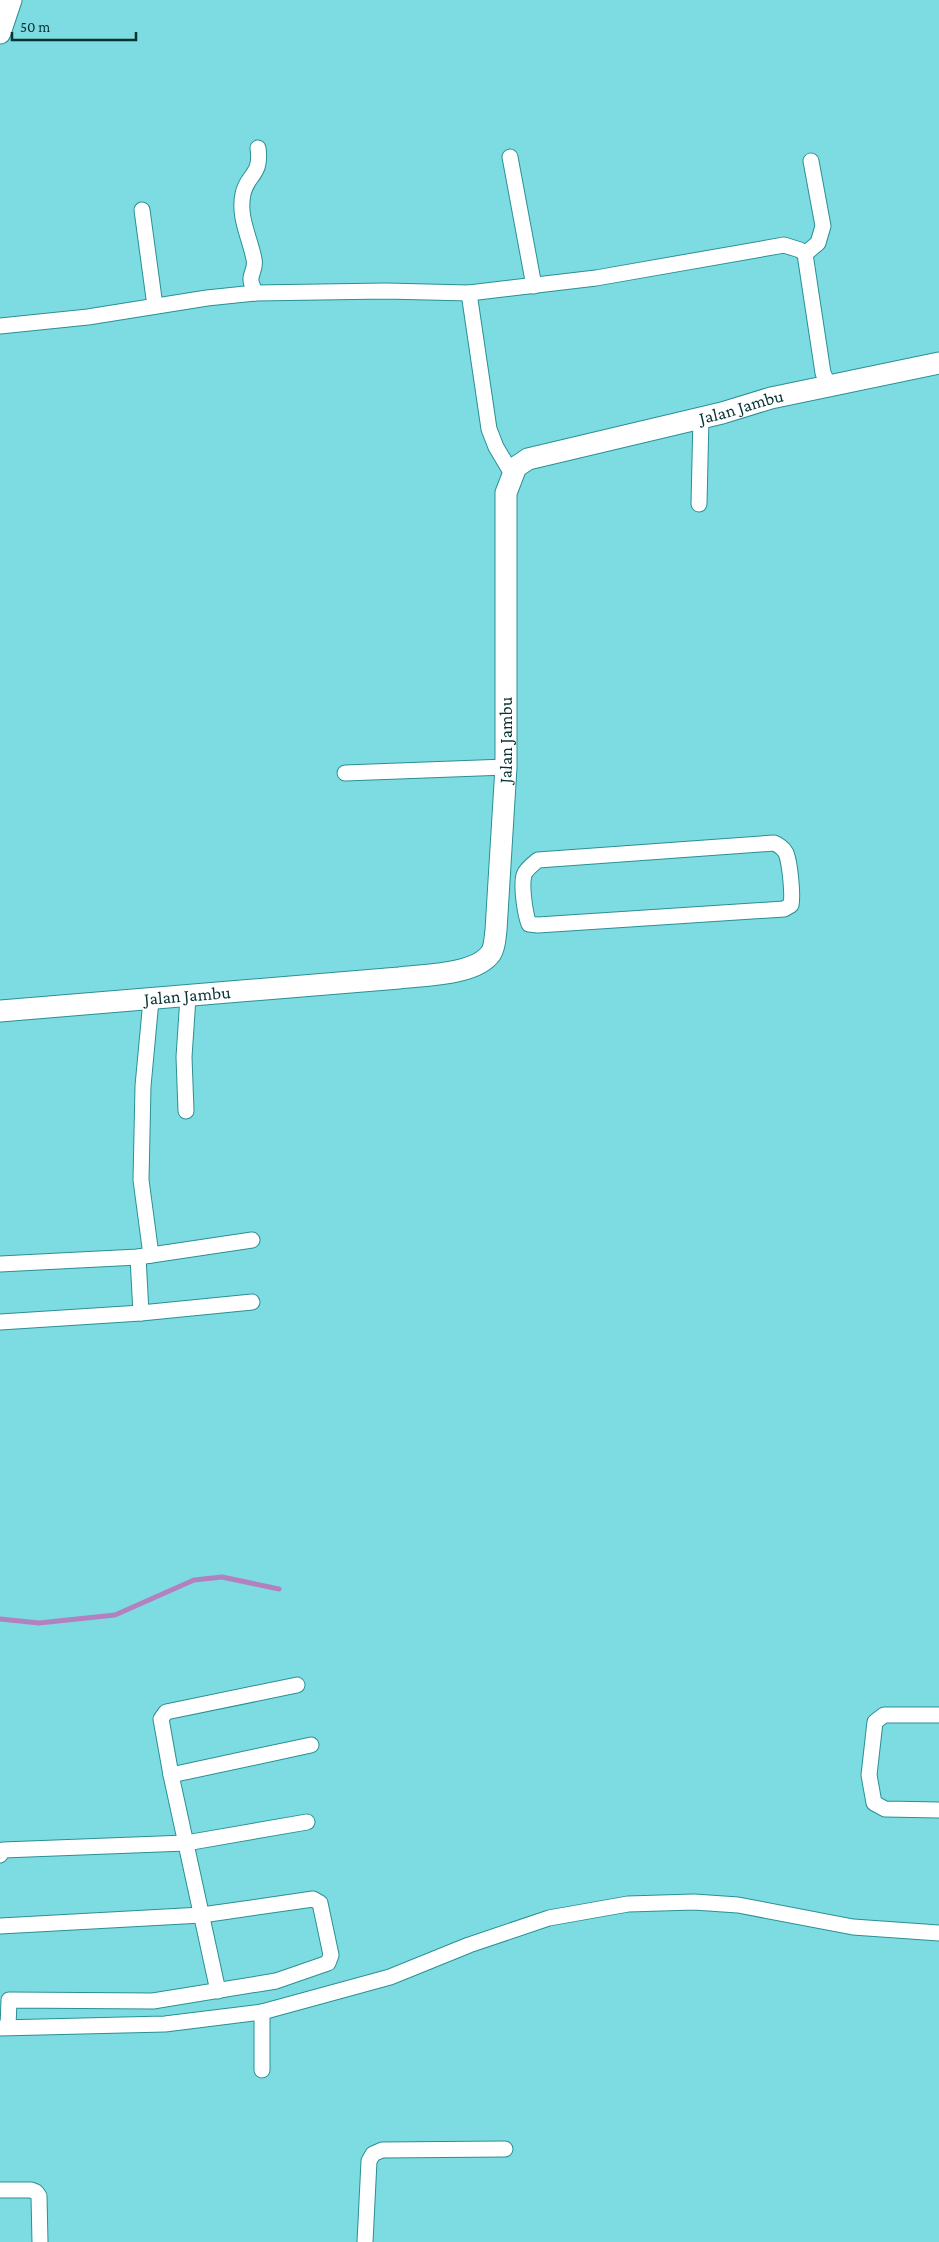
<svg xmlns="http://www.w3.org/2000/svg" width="939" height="2242" font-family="'Crimson Pro',serif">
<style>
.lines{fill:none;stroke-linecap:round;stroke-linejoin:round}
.stream{stroke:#b481c0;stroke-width:5}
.street-casing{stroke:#2a9095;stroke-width:17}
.secondary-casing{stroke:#2a9095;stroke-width:23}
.street{stroke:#fff;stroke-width:15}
.secondary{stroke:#fff;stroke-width:21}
.labels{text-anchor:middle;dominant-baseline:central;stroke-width:4;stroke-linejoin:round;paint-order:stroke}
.street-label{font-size:18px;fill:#063234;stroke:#7ddce1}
</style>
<rect width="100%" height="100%" fill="#7ddce1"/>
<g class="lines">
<path class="stream" d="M0,1619L39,1623L115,1615L194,1580L222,1577L279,1589"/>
<g class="street-casing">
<g id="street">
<path d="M510,157L534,286"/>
<path d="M142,210L155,306"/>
<path d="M805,254L818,243L823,226L811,161"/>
<path d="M255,293C254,289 250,282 251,278C252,271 256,267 254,259C250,238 238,217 243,194C247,174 262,176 258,148"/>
<path d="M469,293L489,429L496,447L512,474"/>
<path d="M0,326L88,317L207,298L255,293L386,291L469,293L596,278L784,245L800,250L805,254L823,373L829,386"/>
<path d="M699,504L701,417"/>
<path d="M345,773L506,767"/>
<path d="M774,843C779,845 783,848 786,853C790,863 793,895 791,905L784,909L538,925L529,924C525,914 521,886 524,875C526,869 533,864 538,860Z"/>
<path d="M151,1000L143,1086L141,1180L151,1255"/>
<path d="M186,1111L184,1057L188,997"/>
<path d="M138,1257L141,1313"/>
<path d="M0,1264L138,1257L252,1240"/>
<path d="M0,1322L141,1313L252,1302"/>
<path d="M939,1715H884L875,1722L869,1775L874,1803L885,1809L939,1810"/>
<path d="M171,1775L311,1745"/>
<path d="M0,1855L3,1850L186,1843L307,1822"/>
<path d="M0,1926L202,1915L313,1899L320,1903L331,1955L328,1963L276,1981L153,2001L9,2000L8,2027"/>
<path d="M218,1991L171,1775L161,1719L166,1712L297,1685"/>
<path d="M262,2012V2070"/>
<path d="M0,2028L165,2024L262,2012L390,1977L469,1945L549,1918L628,1904L694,1902L738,1905L853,1927L939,1933"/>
<path d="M0,2190H31L36,2192L39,2196L40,2242"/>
<path d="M365,2242L369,2161L373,2154L382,2150L505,2149"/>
</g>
</g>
<g class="secondary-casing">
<g id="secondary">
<path d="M0,33L11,0"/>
<path id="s1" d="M0,1011L399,978C424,975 476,975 491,953C495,947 495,937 496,930L506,767V493L516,467L528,459L722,413L771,398L939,363"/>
</g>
</g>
<use href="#street" class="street"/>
<use href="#secondary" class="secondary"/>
</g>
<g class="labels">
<g class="street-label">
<text stroke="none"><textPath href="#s1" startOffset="1221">Jalan Jambu</textPath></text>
<text stroke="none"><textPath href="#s1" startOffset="712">Jalan Jambu</textPath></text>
<text stroke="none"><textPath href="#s1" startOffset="188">Jalan Jambu</textPath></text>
</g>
</g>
<path d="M12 32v8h124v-8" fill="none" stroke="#063234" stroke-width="2.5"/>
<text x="20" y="32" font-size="15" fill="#063234" stroke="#7ddce1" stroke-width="4" paint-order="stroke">50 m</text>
</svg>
